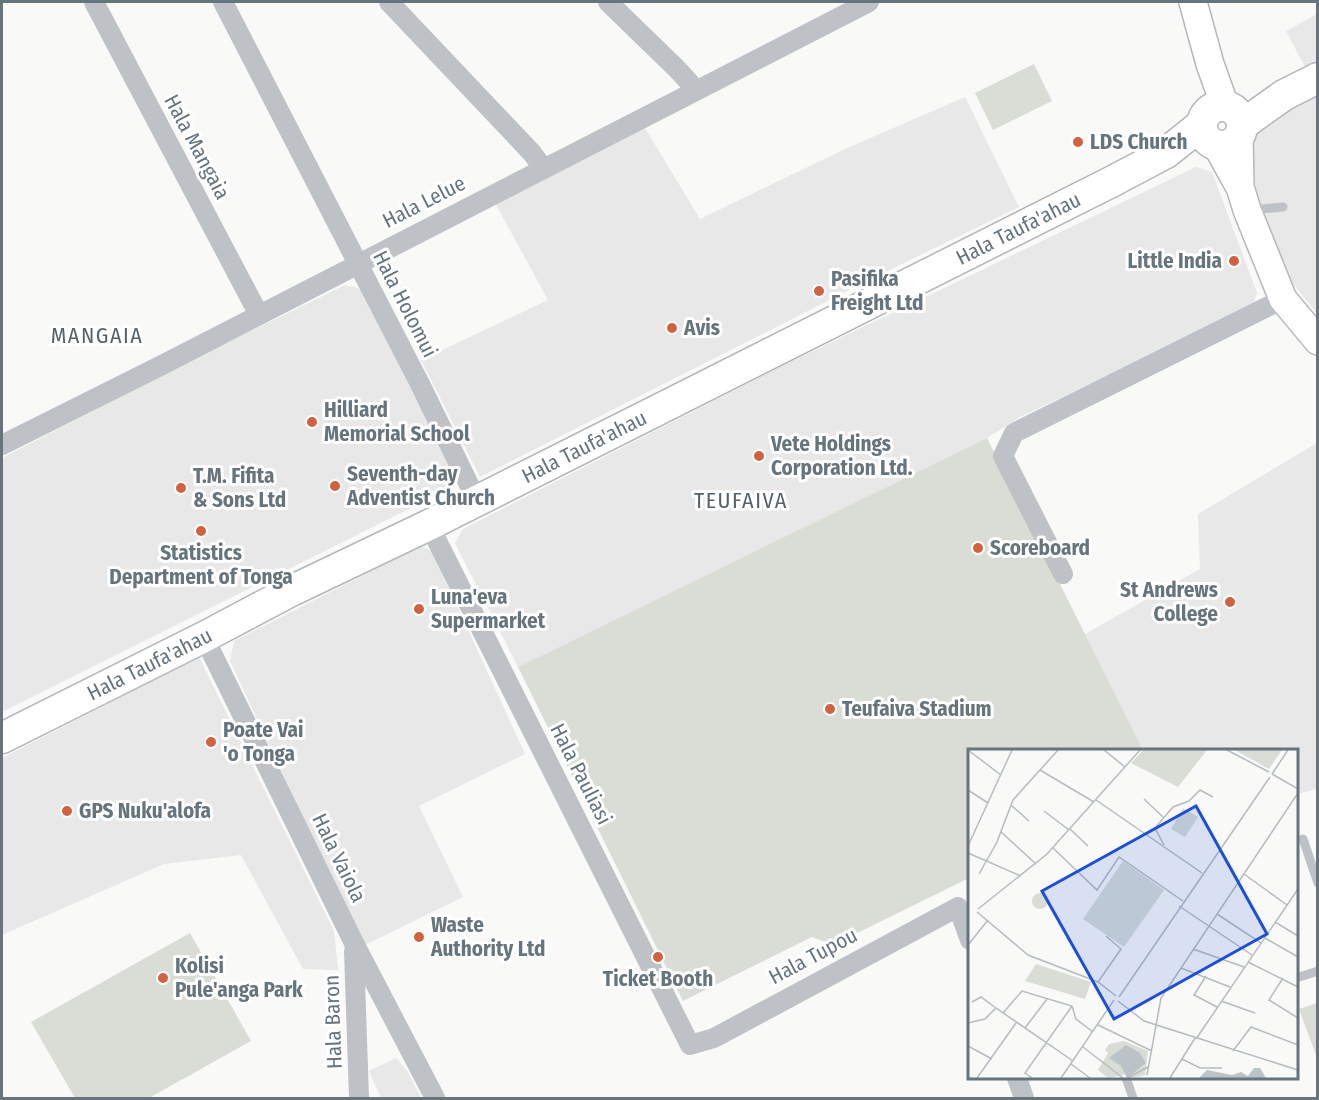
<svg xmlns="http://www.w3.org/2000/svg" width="1319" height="1100" font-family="'Fira Sans Condensed',sans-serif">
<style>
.built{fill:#e7e8e7}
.green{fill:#d9ddd6}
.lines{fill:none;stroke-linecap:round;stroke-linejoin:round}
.secondary-casing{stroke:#b3b8bc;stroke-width:30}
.primary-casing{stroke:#b2b7ba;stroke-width:33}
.service{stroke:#bec2c6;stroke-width:9}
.minor{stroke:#bec2c6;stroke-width:20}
.secondary{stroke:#fff;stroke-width:27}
.primary{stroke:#fff;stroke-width:30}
.poi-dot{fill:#d1623f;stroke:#fff;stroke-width:2}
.labels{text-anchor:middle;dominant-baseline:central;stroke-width:6;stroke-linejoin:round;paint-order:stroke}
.poi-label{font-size:21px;font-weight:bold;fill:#66747e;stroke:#fff;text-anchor:start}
.street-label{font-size:21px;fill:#66747e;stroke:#fff}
.neighbourhood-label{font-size:22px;letter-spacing:1.5px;fill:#58626a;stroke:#fff}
.inset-road{fill:none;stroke:#b5bcc0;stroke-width:1.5}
.view{fill:#1d4ed8;fill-opacity:0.15;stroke:#1d4ed8;stroke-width:3}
.inset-edge{fill:none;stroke:#66747e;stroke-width:3}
</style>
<rect width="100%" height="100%" fill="#f9f9f7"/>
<g class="built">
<path d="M1317,14V63L1306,69L1286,31Z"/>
<path d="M1317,91V314L1283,271L1258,207L1252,159L1255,119Z"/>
<path d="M965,97L1019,207L861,284L480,477L421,360L548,300L494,201L645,128L700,219L845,149Z"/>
<path d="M1196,167L1212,172L1257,293L1252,307L1020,417L987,438L518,667L455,543L463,529L784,365Z"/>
<path d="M345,285L360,289L458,472L455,486L2,712V458L166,373Z"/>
<path d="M1317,443V789L1297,794L1296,750H1143L1085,634L1200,569L1198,514Z"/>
<path d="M421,546L432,551L525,754L419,806L463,897L363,946L230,661L234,641Z"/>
<path d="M199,657L334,931L338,970L303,969L241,855L164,864L2,935V758Z"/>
<path d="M396,1058L408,1072L421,1098H381L369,1071Z"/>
</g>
<g class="green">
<path d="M1034,64L1052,101L993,130L975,93Z"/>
<path d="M987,438L1143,750H970L969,878L833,945L812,937L683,1001L518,667Z"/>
<path d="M190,933L251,1041L149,1098H75L31,1022Z"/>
<path d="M1317,1003H1318L1317,1058L1299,1009Z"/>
</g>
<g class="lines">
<g class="secondary-casing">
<g id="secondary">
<path d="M1193,2L1210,64L1225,106"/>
<path d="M1239,136L1240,187L1247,210L1283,299L1318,341"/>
<path d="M1217,146L1238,184"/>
</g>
</g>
<g class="primary-casing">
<g id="primary">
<circle cx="1222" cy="126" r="20"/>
<path d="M1242,125L1284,95L1318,78"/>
<path id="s1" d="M2,738L204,637L291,591L429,525L1113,181L1166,153L1201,125"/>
</g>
</g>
<g class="service">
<path d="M1250,210L1283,207"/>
<path d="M1303,839L1318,883"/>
<path d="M1296,978L1318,971"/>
<path d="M1126,1078L1133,1098"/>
</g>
<g class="minor">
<path d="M94,2L259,315"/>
<path d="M223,2L420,384L477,501"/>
<path d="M389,2L532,153L543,168"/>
<path d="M608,2L677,69L689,82L694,91"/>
<path d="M2,445L162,365L869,2"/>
<path d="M429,525L690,1045L714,1038L958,907L970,940"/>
<path d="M1063,574L1003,456L1014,433L1283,299"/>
<path d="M204,637L354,943L435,1098"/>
<path d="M354,951L359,1098"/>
<path d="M1017,1078L1024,1098"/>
</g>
<use href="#secondary" class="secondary"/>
<use href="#primary" class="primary"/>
</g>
<g class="poi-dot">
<circle cx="1078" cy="142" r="6"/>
<circle cx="1234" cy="261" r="6"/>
<circle cx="819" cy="291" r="6"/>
<circle cx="672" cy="328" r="6"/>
<circle cx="312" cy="422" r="6"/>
<circle cx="759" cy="456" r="6"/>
<circle cx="335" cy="486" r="6"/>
<circle cx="181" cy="488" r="6"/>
<circle cx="201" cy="531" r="6"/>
<circle cx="978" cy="548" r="6"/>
<circle cx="1230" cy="602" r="6"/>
<circle cx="419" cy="609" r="6"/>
<circle cx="830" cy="709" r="6"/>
<circle cx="211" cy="742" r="6"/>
<circle cx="67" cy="811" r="6"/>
<circle cx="419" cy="937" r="6"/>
<circle cx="658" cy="957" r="6"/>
<circle cx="163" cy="978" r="6"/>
</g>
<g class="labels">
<g class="poi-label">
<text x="1090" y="142">LDS Church</text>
<text x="1222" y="261" text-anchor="end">Little India</text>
<text x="831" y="279">Pasifika<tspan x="831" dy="24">Freight Ltd</tspan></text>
<text x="684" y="328">Avis</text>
<text x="324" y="410">Hilliard<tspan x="324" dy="24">Memorial School</tspan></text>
<text x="771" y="444">Vete Holdings<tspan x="771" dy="24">Corporation Ltd.</tspan></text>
<text x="347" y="474">Seventh-day<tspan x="347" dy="24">Adventist Church</tspan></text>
<text x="193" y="476">T.M. Fifita<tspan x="193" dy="24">&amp; Sons Ltd</tspan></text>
<text x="990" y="548">Scoreboard</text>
<text x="201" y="553" text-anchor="middle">Statistics<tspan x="201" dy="24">Department of Tonga</tspan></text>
<text x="1218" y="590" text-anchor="end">St Andrews<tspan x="1218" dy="24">College</tspan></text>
<text x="431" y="597">Luna'eva<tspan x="431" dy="24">Supermarket</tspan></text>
<text x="842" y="709">Teufaiva Stadium</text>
<text x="223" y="730">Poate Vai<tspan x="223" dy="24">'o Tonga</tspan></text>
<text x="79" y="811">GPS Nuku'alofa</text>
<text x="431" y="925">Waste<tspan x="431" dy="24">Authority Ltd</tspan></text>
<text x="175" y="966">Kolisi<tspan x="175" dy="24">Pule'anga Park</tspan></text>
<text x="658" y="979" text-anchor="middle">Ticket Booth</text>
</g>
<g class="street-label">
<text transform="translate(197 147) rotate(62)">Hala Mangaia</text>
<text transform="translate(424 202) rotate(-27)">Hala Lelue</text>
<text stroke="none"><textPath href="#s1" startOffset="1137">Hala Taufa'ahau</textPath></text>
<text transform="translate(405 304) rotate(63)">Hala Holomui</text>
<text stroke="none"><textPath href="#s1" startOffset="651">Hala Taufa'ahau</textPath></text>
<text stroke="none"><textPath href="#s1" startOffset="165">Hala Taufa'ahau</textPath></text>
<text transform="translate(581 774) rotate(63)">Hala Pauliasi</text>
<text transform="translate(339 858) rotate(64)">Hala Vaiola</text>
<text transform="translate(813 956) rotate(-28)">Hala Tupou</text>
<text transform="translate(333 1022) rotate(-92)">Hala Baron</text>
</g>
<g class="neighbourhood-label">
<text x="97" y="335">MANGAIA</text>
<text x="741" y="500">TEUFAIVA</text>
</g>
</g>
<g transform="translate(968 749)">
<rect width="330" height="330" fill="#f9f9f7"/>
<path d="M175,1H239L210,38L163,14ZM267,1H314L301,20ZM215,59L230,68L217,88L203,80ZM155,112L196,141L156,198L115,170ZM64 152a8 8 0 1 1 16 0a8 8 0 1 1-16 0ZM68,215L123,233L117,250L57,232ZM156,292L180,302L177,326L163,329V327L154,318L160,325L140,329L130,321L140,304L137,301L141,295Z" fill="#d9ddd6"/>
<path d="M158,296L172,304L178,314L159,329L153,317L141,309ZM286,319H292L298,329H231L239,321L264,326L273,323L280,327Z" fill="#bac3c7"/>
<path class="inset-road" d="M0,1L33,26M136,1L157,18M259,1L301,23M72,21L126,53M304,25L330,40M304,25L320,1M0,41L20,54M176,50L195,68M128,51L234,124M43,56L61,72M76,62L101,81M102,80L120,97M33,83L68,115M196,96L187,79L205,58L221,52L232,41L245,48M0,97L44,1M85,99L129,141L151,108L215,152M0,104L53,127M11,125L29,93L45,51L90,1M276,125L319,156M211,157L284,206M10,160L79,105L172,1M9,163L60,206L130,233L148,247M249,165L293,194M307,173L330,187M297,189L330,208M0,196L20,171M225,200L276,218M280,213L330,238M213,219L262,238M238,227L226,246L249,258M315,229L301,251L330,269M130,233L153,200L138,187M151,248L302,28M150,252L176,272L330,321M253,252L287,264M4,253L13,248L28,259M35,264L54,242L104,257L108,270L125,283M0,274L17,270L28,259L105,312M130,276L184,302M57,279L79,250M228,290L330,140M0,297L24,310M115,298L155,329M265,302L283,278L330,296M214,310L232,319H254M103,315L122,329M179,326L193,249L330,44M9,329L48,274M64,329L57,324L104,257M93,329L146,251M159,329L180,318M202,329L227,289"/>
<path class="view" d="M228,57L299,185L146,270L74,142Z"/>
<rect width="330" height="330" class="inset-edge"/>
</g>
<rect width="1319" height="1100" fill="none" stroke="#66747e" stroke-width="6"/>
</svg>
